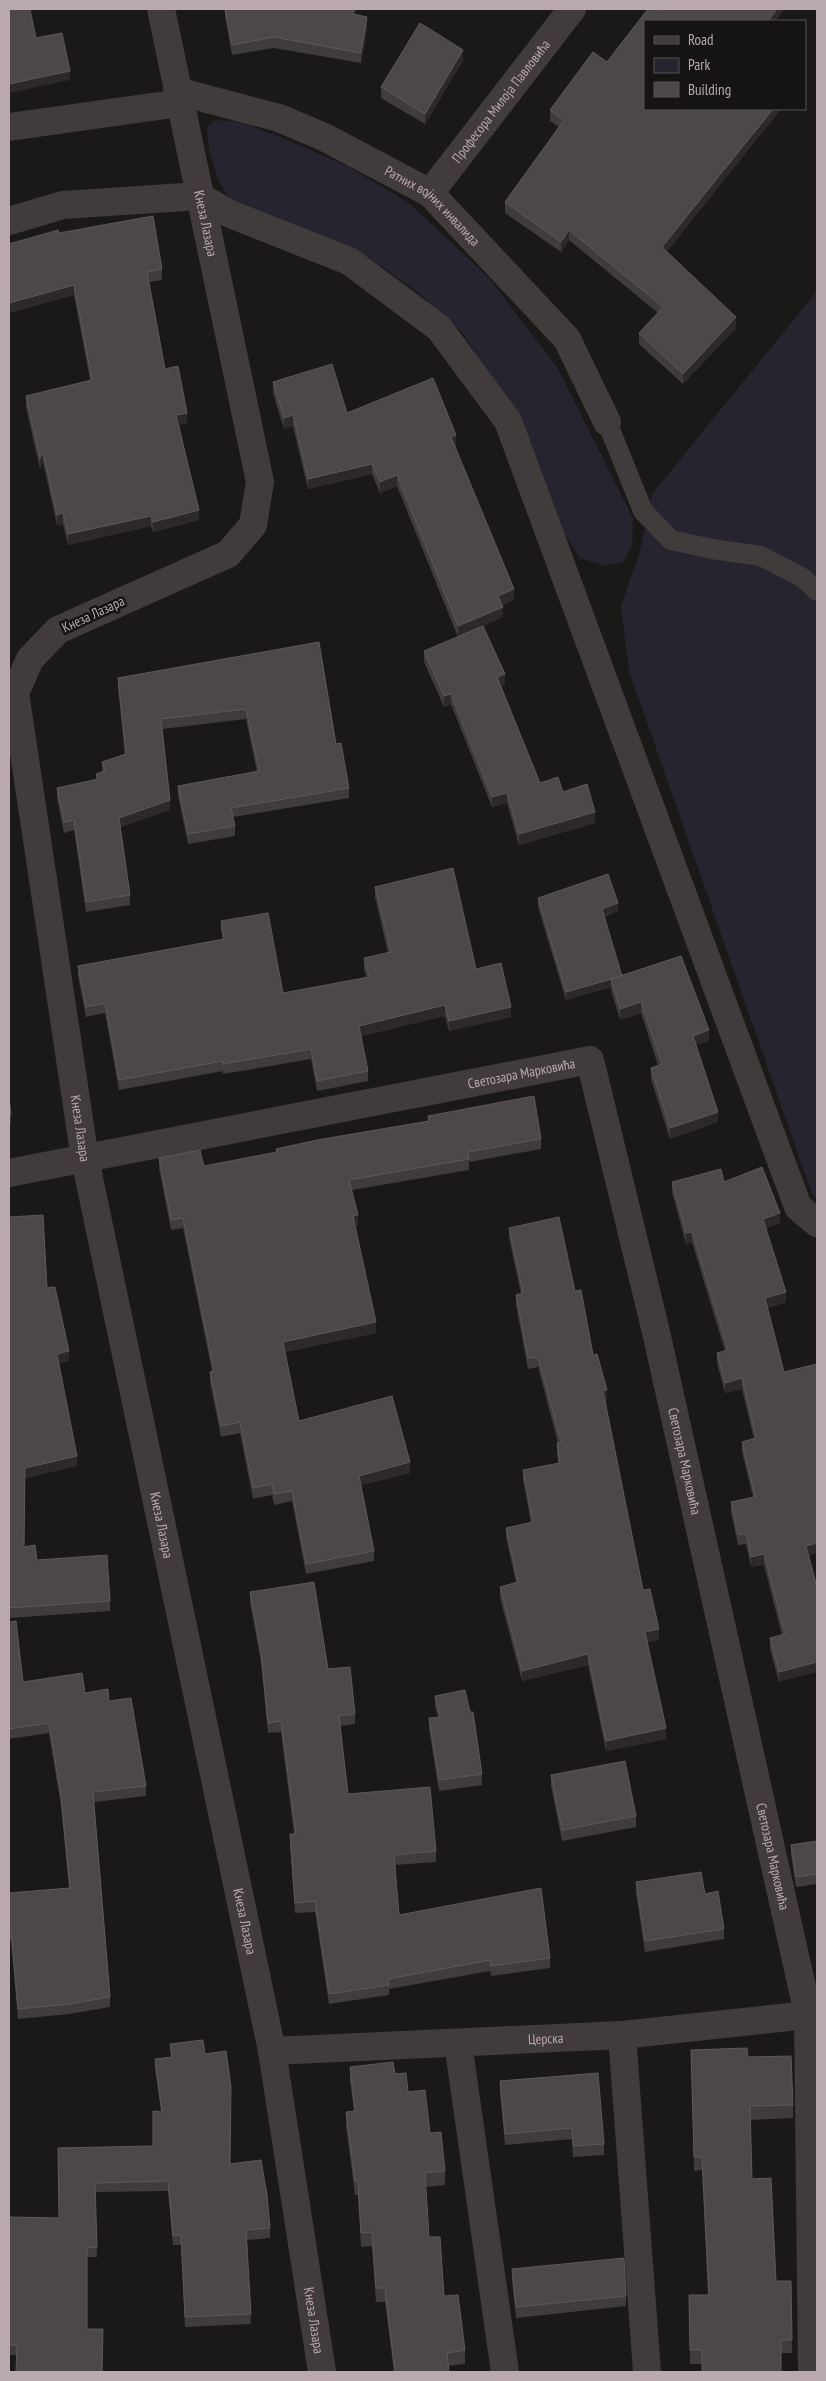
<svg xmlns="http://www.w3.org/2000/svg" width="826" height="2381" font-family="'PT Sans Narrow',sans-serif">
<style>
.green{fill:#26242f}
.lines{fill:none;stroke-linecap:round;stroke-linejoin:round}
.lane{stroke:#423b3b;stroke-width:20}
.street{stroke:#423b3b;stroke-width:28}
.wall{fill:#403c3c}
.shaded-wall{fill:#2c2928}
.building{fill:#4d4848;stroke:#5f5758}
.labels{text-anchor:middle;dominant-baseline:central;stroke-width:5;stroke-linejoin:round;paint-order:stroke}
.street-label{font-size:14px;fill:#bbaaad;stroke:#161413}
</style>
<rect width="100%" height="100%" fill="#1b1918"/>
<g class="green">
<path d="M224,120L246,124L290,141L351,168L409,203L488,277L557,367L633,518L632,545L623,562L605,566L580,558L564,534L537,460L516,417L462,332L416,291L377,263L234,205L219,182L209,151L207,127L213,121Z"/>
<path d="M817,291V1199L812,1194L629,671L621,607L640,551L652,494Z"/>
</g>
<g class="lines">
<path class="lane" d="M607,422L643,511L671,540L712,549L761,556L803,578L817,591"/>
<g class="street">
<path id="s1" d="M161,9L260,482L253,525L228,554L58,630L30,659L15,693L85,1159L272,2051L322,2372"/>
<path id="s2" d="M177,91L279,118L324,137L430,193L567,339L607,422"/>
<path d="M9,127L180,103"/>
<path id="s3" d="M430,193L572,9"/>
<path d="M9,221L63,205L199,196L230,214L349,261L439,328L508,421L798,1207L817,1223"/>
<path id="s4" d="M9,1173L590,1060L656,1332L808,2014L812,2372"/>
<path d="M622,2035L647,2372"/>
<path d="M458,2043L505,2372"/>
<path id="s5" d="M272,2051L622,2035L817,2014"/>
</g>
</g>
<g class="wall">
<path d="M225,9H356L355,15L367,28L361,63L274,48L232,55L225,16Z"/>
<path d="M648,9H655L658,11L659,9H784L775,21H645V109H781L666,252L736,317V328L683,384L639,344V333L658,313L569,240L561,252L505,213V202L559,127L550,121V110L593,52L607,62Z"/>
<path d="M463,60L425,124L381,98V87Z"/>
<path d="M59,233L162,269V280L149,282L165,369L187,423L179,425L199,520L153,532L151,526L68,545L63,524L57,525L43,462L40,469L26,407V396L90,380L74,295L9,313V244Z"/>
<path d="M273,382L347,413L456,446H455L514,600L502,605L503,617L458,637L397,486L380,493L372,474L308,489L293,426L284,429L273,393Z"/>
<path d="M319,642L336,744L349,788V798L233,817L235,826V836L188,844L178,796V786L257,772L246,719L162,729L170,810L120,827L130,895V905L86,912L74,830L64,833L57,798V788L96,780V774L102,772V762L125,755L118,688V678Z"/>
<path d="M424,651L505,685L501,686L540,783L563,792L595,823L519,845L507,803L492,807L451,704L444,707L424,662Z"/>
<path d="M375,887L476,969L511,1017L449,1031L445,1016L361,1036L368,1071V1081L317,1091L311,1059L223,1074V1071L119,1090L105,1013L86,1017L78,976V966L223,940L221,931V921L283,993L367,978L364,969V958L388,953L375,897Z"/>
<path d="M538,898L618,911L604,917L622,976L709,1041L696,1045L718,1122L670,1139L651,1079V1068L658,1065L641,1013L620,1020L611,990V987L566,1000L538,907Z"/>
<path d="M9,1096L11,1115V1125H9Z"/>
<path d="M428,1116L541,1139V1149L469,1162V1170L352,1190L358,1226H355L376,1333L285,1352L299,1421L410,1473L361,1485L374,1551V1561L306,1574L292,1501L274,1505L272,1495L253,1499L240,1433L221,1437L210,1382V1372L212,1371L183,1228L171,1230L159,1168V1158L204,1166L276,1153V1149L428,1121Z"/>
<path d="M672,1182H724L780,1223L766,1228L786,1302L767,1308L784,1372L817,1364V1553L808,1555L779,1682L770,1649V1638L782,1635L764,1565L751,1567L746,1544L738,1545L731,1512V1502L753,1497L742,1452V1442L754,1439L742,1389L725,1393L717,1363V1353L725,1351L692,1242L686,1244L672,1192Z"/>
<path d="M9,1217L47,1288L69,1361L59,1363L77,1466L25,1478L24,1547L37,1560L110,1601V1611L9,1618Z"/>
<path d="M509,1228L575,1291L607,1401H605L643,1590L659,1640L647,1642L666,1739L606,1751L588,1665L522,1681L500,1598V1587L516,1582L506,1538V1528L531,1523L523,1480V1470L558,1463L557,1454V1443H558L538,1367L528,1369L516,1305V1295L521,1294L509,1238Z"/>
<path d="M250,1592L328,1669L355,1714V1724L340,1726L348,1794L436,1851V1862L395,1865L399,1915L550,1958V1968L491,1976L490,1971L389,1989V1995L329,2004L315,1912L295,1913L290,1845V1834H294L281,1732L268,1733L261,1662L250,1603Z"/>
<path d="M9,1622L23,1682L85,1693L109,1701L146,1786V1796L94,1802L110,1997V2007L69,2014L18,2019L11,1941H9V1893L69,1888L61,1806L49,1733L9,1739Z"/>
<path d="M435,1696L482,1774V1785L439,1791L429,1729V1718L438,1717L435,1706Z"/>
<path d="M551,1775L636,1816V1827L562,1841L551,1786Z"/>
<path d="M817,1841V1884L796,1887L791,1855V1845Z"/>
<path d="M636,1882L705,1894L724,1929V1939L645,1952L636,1893Z"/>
<path d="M170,2044L205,2054L230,2164L270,2228V2238L247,2240L251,2324L185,2327L181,2245H173L168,2191L95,2192L97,2257H87L17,2355H9V2217L59,2218L58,2148L153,2146L161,2111L155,2069V2059L171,2057Z"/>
<path d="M691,2050L748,2057L793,2105V2118L750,2120L752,2179L776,2281H791L792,2353H781L702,2364H690L689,2295H708L702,2170L694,2171Z"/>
<path d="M350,2067L395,2074L408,2092L430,2133L445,2171V2185L426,2187L429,2237L444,2296L465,2350V2364L448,2366L449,2372H394L385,2302H376L372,2246L361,2247L358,2195H355L346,2126V2112L354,2111L350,2081Z"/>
<path d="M500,2081L604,2144V2155L573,2157L572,2139L505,2145L500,2092Z"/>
<path d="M512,2269L626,2296V2306L516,2318L512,2280Z"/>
</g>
<g class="shaded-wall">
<path d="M354,9H356L353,25V14Z"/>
<path d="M777,9H784L775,21H768Z"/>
<path d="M367,17V28L361,63V53Z"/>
<path d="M463,50V60L425,124V114Z"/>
<path d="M70,71V80L9,93V84Z"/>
<path d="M773,109H781L662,258V247Z"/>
<path d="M569,230V240L561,252V242Z"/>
<path d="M74,285V295L9,313V303Z"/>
<path d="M736,317V328L683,384V374Z"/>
<path d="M187,413V423L176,426V415Z"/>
<path d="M293,415V426L284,429V418Z"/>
<path d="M456,435V446L451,448V437Z"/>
<path d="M43,452V462L40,469V458Z"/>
<path d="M372,464V474L308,489V479Z"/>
<path d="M397,475V486L380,493V482Z"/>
<path d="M199,510V520L153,532V522Z"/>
<path d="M63,513V524L57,525V515Z"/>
<path d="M151,516V526L68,545V534Z"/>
<path d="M514,589V600L498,606V596Z"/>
<path d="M503,607V617L458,637V626Z"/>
<path d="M505,674V685L497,687V677Z"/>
<path d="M451,694V704L444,707V696Z"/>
<path d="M507,793V803L492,807V797Z"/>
<path d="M170,800V810L119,828V818Z"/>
<path d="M595,812V823L519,845V834Z"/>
<path d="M618,903V911L602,917V909Z"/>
<path d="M622,976L611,979V987L566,1000V992Z"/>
<path d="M641,1002V1013L620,1020V1009Z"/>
<path d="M445,1005V1016L359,1036V1026Z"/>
<path d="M511,1007V1017L449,1031V1021Z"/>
<path d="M709,1030V1041L693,1046V1036Z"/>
<path d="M718,1112V1122L670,1139V1128Z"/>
<path d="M780,1213V1223L763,1229V1219Z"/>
<path d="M358,1215V1226L353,1227V1216Z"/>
<path d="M692,1232V1242L686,1244V1233Z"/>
<path d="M786,1292V1302L765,1308V1298Z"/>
<path d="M376,1322V1333L283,1352V1342Z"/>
<path d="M69,1351V1361L57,1364V1354Z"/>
<path d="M742,1378V1389L725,1393V1383Z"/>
<path d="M607,1390V1401L603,1402V1391Z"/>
<path d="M77,1456V1466L25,1478V1468Z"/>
<path d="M410,1462V1473L359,1486V1476Z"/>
<path d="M817,1543V1553L806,1556V1546Z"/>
<path d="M764,1554V1565L751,1567V1557Z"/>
<path d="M659,1629V1640L645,1643V1632Z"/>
<path d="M588,1654V1665L522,1681V1671Z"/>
<path d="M817,1662V1672L779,1682V1672Z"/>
<path d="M666,1728V1739L606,1751V1741Z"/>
</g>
<g class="building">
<path d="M9,9H30L36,38L62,33L70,71L9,84Z"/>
<path d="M225,9H354L353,14L367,17L361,53L274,37L232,45Z"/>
<path d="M648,9H655L658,11L659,9H777L768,21H645V109H773L662,247L736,317L683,374L639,333L663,307L569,230L561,242L505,202L564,120L550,110L593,52L607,62Z"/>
<path d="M420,23L463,50L425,114L381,87Z"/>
<path d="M153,216L162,269L147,272L165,369L178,366L187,413L176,415L199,510L153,522L151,516L68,534L63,513L57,515L43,452L40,458L26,396L92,380L74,285L9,303V244L58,230L59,233Z"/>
<path d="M332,364L347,413L433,378L456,435L451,437L514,589L498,596L503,607L458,626L397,475L380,482L372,464L308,479L293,415L284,418L273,382Z"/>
<path d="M483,626L505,674L497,677L540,783L558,777L563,792L587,784L595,812L519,834L507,793L492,797L451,694L444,696L424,651Z"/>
<path d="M319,642L336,744L341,743L349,788L231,808L235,826L188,834L178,786L259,771L246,709L161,719L170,800L119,818L130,895L86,902L74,820L64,822L57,788L98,779L96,774L105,771L102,762L126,754L118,678Z"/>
<path d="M453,868L476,969L501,963L511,1007L449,1021L445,1005L359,1026L368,1071L317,1081L311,1049L223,1064V1061L119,1080L105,1003L86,1007L78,966L224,939L221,921L268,913L283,993L369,977L364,958L391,952L375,887Z"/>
<path d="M608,874L618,903L602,909L622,976L566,992L538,898Z"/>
<path d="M681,956L709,1030L693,1036L718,1112L670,1128L651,1068L662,1064L641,1002L620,1009L611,979Z"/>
<path d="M9,1096L11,1115H9Z"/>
<path d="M534,1096L541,1139L468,1152L469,1159L349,1180L358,1215L353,1216L376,1322L283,1342L299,1421L392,1396L410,1462L359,1476L374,1551L306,1564L292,1491L274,1494L272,1484L253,1488L240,1422L221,1426L210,1372L214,1371L183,1218L171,1220L159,1158L200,1150L204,1166L277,1152L276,1149L317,1140L429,1121L428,1116Z"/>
<path d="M762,1167L780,1213L763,1219L786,1292L765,1298L784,1372L817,1364V1543L806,1546L817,1587V1662L779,1672L770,1638L785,1634L764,1554L751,1557L746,1533L738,1535L731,1502L755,1497L742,1442L756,1438L742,1378L725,1383L717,1353L728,1350L692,1232L686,1233L672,1182L721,1169L724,1182Z"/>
<path d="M43,1215L47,1288L55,1287L69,1351L57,1354L77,1456L25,1468L24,1547L35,1545L37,1560L107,1555L110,1601L9,1608V1217Z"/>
<path d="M559,1217L575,1291L581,1290L593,1355L597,1354L607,1390L603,1391L643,1590L650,1589L659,1629L645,1632L666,1728L606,1741L588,1654L522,1671L500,1587L518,1582L506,1528L533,1522L523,1470L560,1463L557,1443L561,1442L538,1357L528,1358L516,1295L523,1293L509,1228Z"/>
<path d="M314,1582L328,1669L350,1667L355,1714L339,1716L348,1794L430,1787L436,1851L394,1855L399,1915L541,1888L550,1958L491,1966L490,1960L388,1979L389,1985L329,1994L315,1901L295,1903L290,1834H296L281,1721L268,1723L261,1652L250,1592Z"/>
<path d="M16,1621L23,1682L82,1673L85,1693L108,1689L109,1701L131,1698L146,1786L93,1792L110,1997L69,2004L18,2009L11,1931H9V1893L70,1888L61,1796L49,1723L9,1729V1622Z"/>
<path d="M465,1690L470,1712H473L482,1774L439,1780L429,1718L440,1717L435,1696Z"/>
<path d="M625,1761L636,1816L562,1830L551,1775Z"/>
<path d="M817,1841V1874L796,1877L791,1845Z"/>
<path d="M701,1872L705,1894L718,1891L724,1929L645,1941L636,1882Z"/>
<path d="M203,2040L205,2054L226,2051L231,2087L230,2164L261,2160L267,2195L270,2228L246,2230L251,2314L185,2317L181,2235L173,2236L168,2181L95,2183L97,2247L87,2248V2329H103L102,2372H16L17,2345H9V2217L59,2218L58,2148L153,2146V2111L162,2112L155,2059L172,2057L170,2044Z"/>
<path d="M747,2048L748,2057L791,2056L793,2105L750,2106L752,2179L771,2178L776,2281H791L792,2340H781V2372H702V2350H690L689,2295H709L702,2157H694L691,2050Z"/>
<path d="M393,2062L395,2074L406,2073L408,2092L425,2090L430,2133L441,2132L445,2171L425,2173L429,2237H440L444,2296L458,2295L465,2350L447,2353L449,2372H395L385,2288H376L372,2232L361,2233L358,2181H355L346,2112L355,2111L350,2067Z"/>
<path d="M598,2073L604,2144L573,2146L572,2128L505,2134L500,2081Z"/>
<path d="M624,2258L626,2296L516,2307L512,2269Z"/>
</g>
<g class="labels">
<g class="street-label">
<text stroke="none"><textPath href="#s3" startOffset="116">Професора Милоја Павловића</textPath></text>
<text stroke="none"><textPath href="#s2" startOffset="284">Ратних војних инвалида</textPath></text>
<text stroke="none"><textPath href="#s1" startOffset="219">Кнеза Лазара</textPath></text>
<text transform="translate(93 614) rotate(-25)">Кнеза Лазара</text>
<text stroke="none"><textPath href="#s4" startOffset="522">Светозара Марковића</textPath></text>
<text stroke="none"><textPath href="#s1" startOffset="1269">Кнеза Лазара</textPath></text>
<text stroke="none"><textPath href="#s4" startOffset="1004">Светозара Марковића</textPath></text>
<text stroke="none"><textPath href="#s1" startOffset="1674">Кнеза Лазара</textPath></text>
<text stroke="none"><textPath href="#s4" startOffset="1409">Светозара Марковића</textPath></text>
<text stroke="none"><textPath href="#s1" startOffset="2079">Кнеза Лазара</textPath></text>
<text stroke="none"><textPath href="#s5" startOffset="274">Церска</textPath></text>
<text stroke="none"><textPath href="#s1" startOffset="2484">Кнеза Лазара</textPath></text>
</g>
</g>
<rect width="826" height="2381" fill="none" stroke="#bbaaad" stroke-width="20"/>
<rect x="644" y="20" width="162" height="90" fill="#161413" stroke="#585051"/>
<rect x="654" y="36" width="25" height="8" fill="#423b3b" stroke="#585051"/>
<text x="688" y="45" font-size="15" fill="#bbaaad">Road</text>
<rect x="654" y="58" width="25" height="15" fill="#26242f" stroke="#585051"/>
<text x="688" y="70" font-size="15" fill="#bbaaad">Park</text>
<rect x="654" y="82" width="25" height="15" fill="#4d4848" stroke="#585051"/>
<text x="688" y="95" font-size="15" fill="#bbaaad">Building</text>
</svg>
